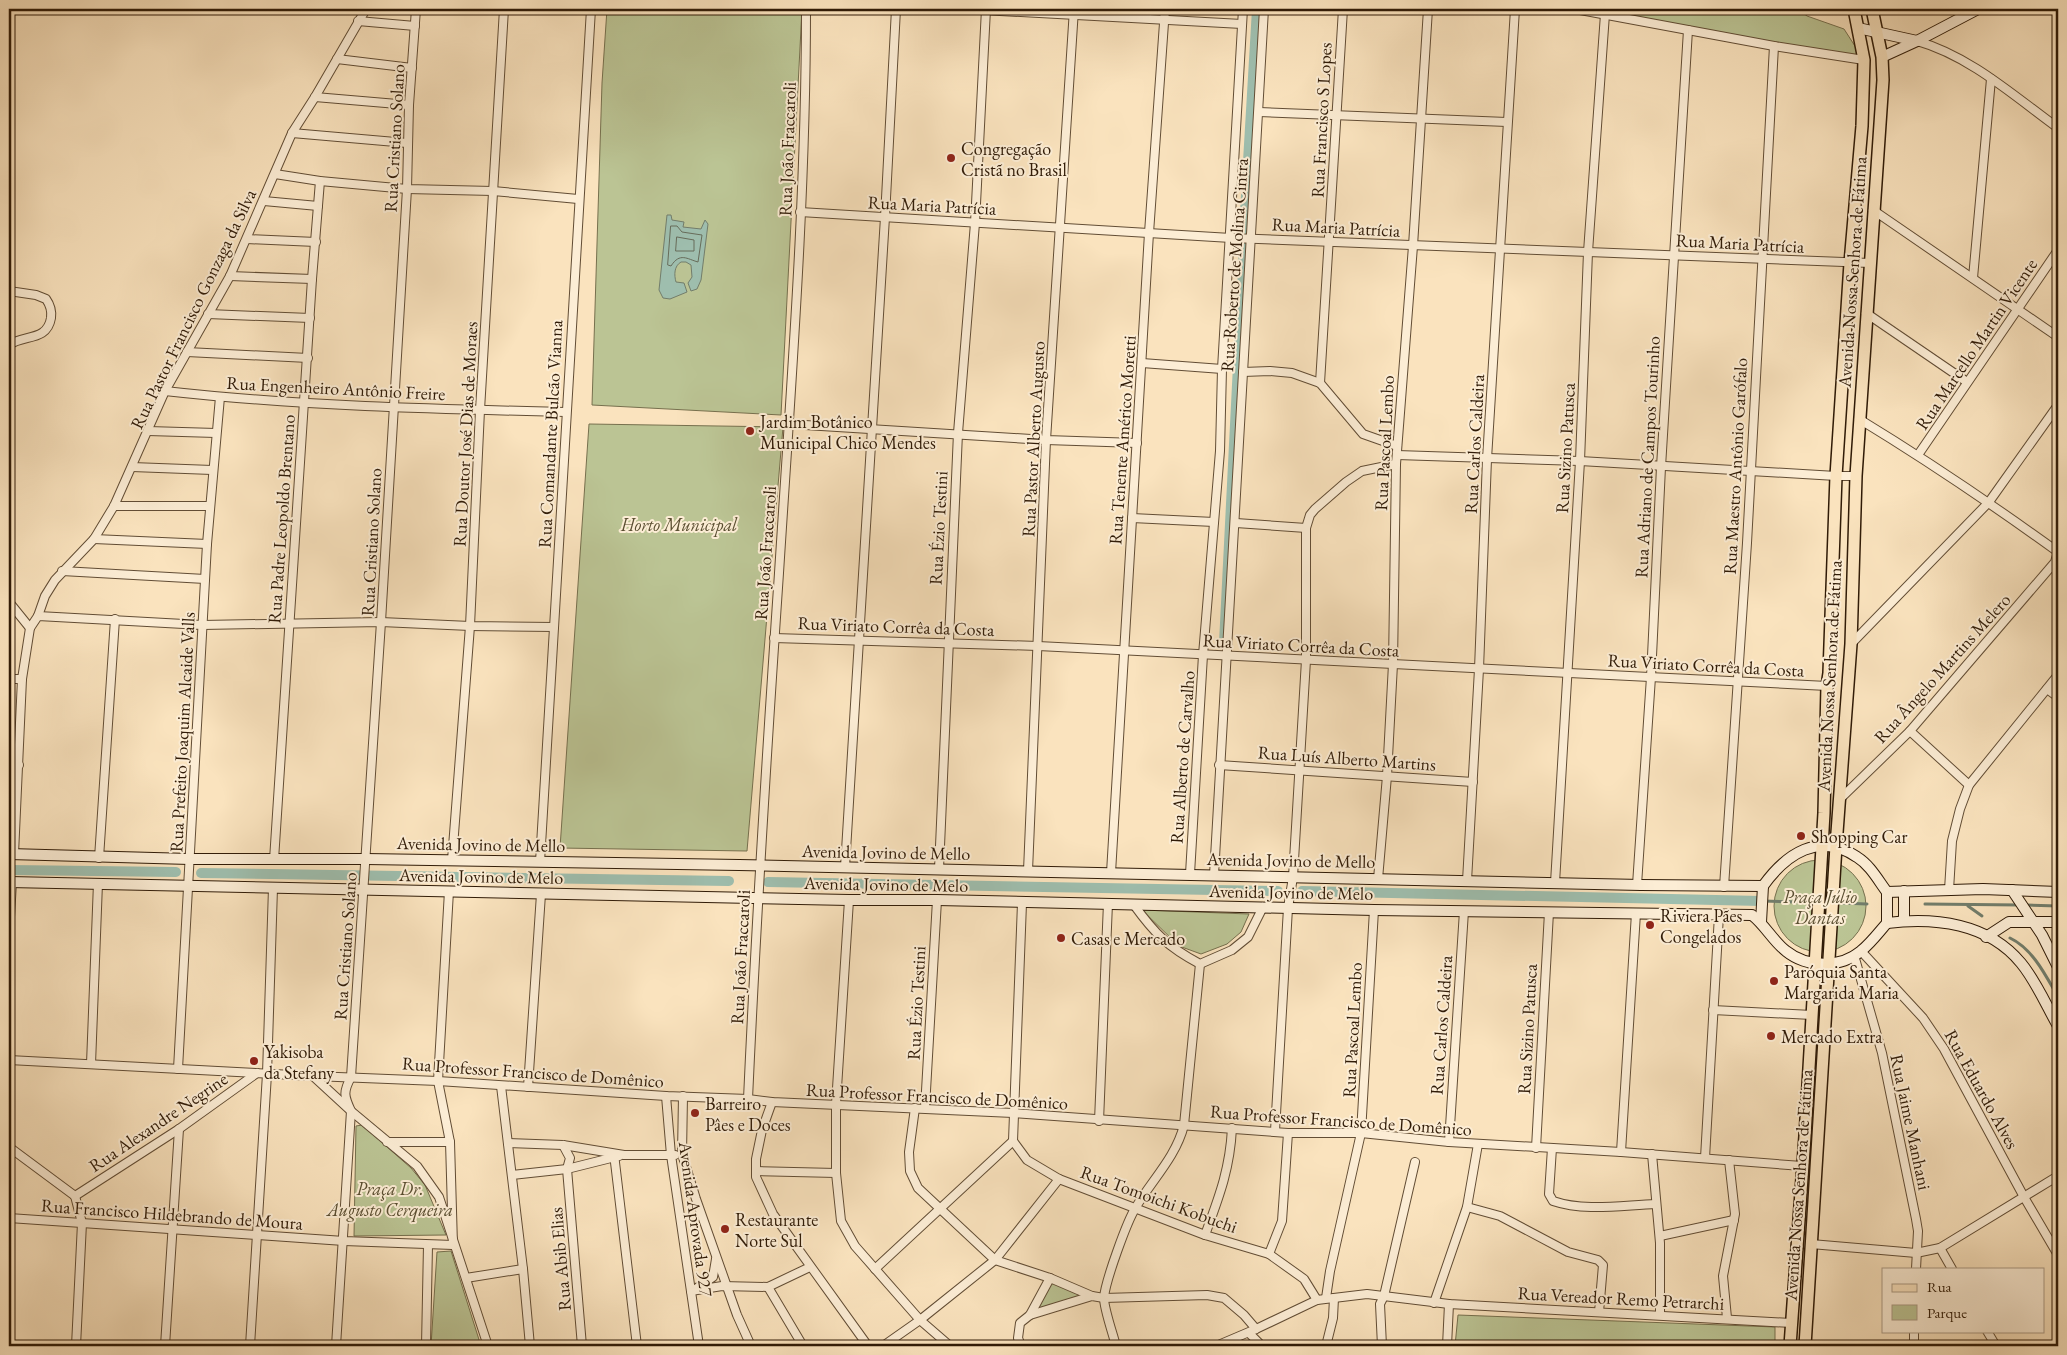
<svg xmlns="http://www.w3.org/2000/svg" width="2067" height="1355" font-family="'EB Garamond',serif">
<style>
.green{fill:#bbc494;stroke:#76704e}
.water{fill:#9ebeae;stroke:#727d6b}
.lines{fill:none;stroke-linecap:round;stroke-linejoin:round}
.shore{stroke:#676c5a;stroke-width:1}
.stream{stroke:#727d6b;stroke-width:3}
.canal{stroke:#9ebeae;stroke-width:10}
.street-casing{stroke:#624d35;stroke-width:10}
.secondary-casing{stroke:#301b07;stroke-width:12}
.primary-casing{stroke:#301b07;stroke-width:14}
.street{stroke:#fcedd5;stroke-width:8}
.secondary{stroke:#fcedd5;stroke-width:10}
.primary{stroke:#fae3be;stroke-width:11}
.poi-dot{fill:#8f2418;stroke:#fcedd5;stroke-width:2}
.labels{text-anchor:middle;dominant-baseline:central;stroke-width:4;stroke-linejoin:round;paint-order:stroke}
.street-label{font-size:18px;fill:#301b07;stroke:#fcedd5}
.poi-label{font-size:18px;fill:#301b07;stroke:#fcedd5;text-anchor:start}
.park-label{font-size:18px;font-style:italic;fill:#5a4e31;stroke:#fcedd5}
</style>
<rect width="100%" height="100%" fill="#fae3be"/>
<filter id="stains"><feTurbulence type="fractalNoise" baseFrequency=".004" numOctaves="4"/><feColorMatrix values="0 0 0 0 .2 0 0 0 0 .09 0 0 0 0 .02 0 0 0 .5 -.17"/></filter>
<radialGradient id="worn" r=".72"><stop offset=".6" stop-color="#630" stop-opacity="0"/><stop offset="1" stop-color="#630" stop-opacity=".3"/></radialGradient>
<g class="green">
<path d="M607,9H802L781,415L592,405L602,83Z"/>
<path d="M1575,9H1798L1807,16L1844,29L1864,60Z"/>
<path d="M589,424L783,427L747,851L560,848Z"/>
<circle cx="1820" cy="906" r="46"/>
<path d="M1142,910L1249,914L1241,932L1227,944L1201,954L1179,946Z"/>
<path d="M362,1125L411,1168L425,1185L446,1235L354,1236L356,1126Z"/>
<path d="M451,1251L481,1346H431L437,1252Z"/>
<path d="M1054,1283L1083,1296L1041,1309L1038,1308V1306L1050,1285Z"/>
<path d="M1458,1315L1775,1327V1346H1455Z"/>
</g>
<path class="water" d="M667,215H671L672,220L684,222L683,227L701,229L705,220L708,224L701,280L697,289L691,291L688,283L692,277L691,265L686,262H681C674,266 674,275 676,282L684,283L687,292L670,299L663,298L659,290Z"/>
<g class="lines">
<g class="shore">
<path d="M671,226H677L682,232L702,235L698,262C687,259 680,252 671,266L668,265Z"/>
<path d="M677,237L694,240V251H676Z"/>
</g>
<g class="stream">
<path d="M1763,901L1797,902"/>
<path d="M1840,903L1867,904"/>
<path d="M1925,904L2020,905"/>
<path d="M2026,905L2058,906"/>
<path d="M1968,906L1982,916"/>
<path d="M2010,938C2033,949 2046,976 2058,997"/>
</g>
<g class="canal">
<path d="M1244,229L1257,9"/>
<path d="M1224,643L1244,246"/>
<path d="M9,870L176,872"/>
<path d="M201,873L729,881"/>
<path d="M768,882L1278,891"/>
<path d="M1302,891L1761,901"/>
</g>
<g class="street-casing">
<g id="street">
<path d="M963,9L1242,24"/>
<path d="M1575,9L1774,46L1864,60"/>
<path d="M358,21L415,26"/>
<path d="M1917,41C1970,56 2014,96 2058,128"/>
<path d="M337,59L412,68"/>
<path d="M315,97L409,105"/>
<path d="M1259,112L1507,122"/>
<path d="M292,133L407,143"/>
<path d="M275,174L320,181L407,189L493,191L578,199"/>
<path d="M264,201L318,206"/>
<path d="M1873,210L2058,337"/>
<path d="M800,212L1231,238L1870,263"/>
<path d="M247,239L316,242"/>
<path d="M230,276L312,279"/>
<path d="M1973,278L1991,79"/>
<path d="M9,291L36,295L46,299C51,306 52,311 51,318C47,342 23,334 9,345"/>
<path d="M1866,313L1967,382"/>
<path d="M208,314L310,318"/>
<path d="M187,352L308,358"/>
<path d="M1142,363L1222,369"/>
<path d="M1243,372L1270,371L1292,373L1320,383L1363,434L1397,446"/>
<path d="M1320,383L1343,9"/>
<path d="M165,391C298,406 432,409 566,412"/>
<path d="M1859,419C1928,461 1993,505 2058,552"/>
<path d="M789,424L1046,440L1137,443"/>
<path d="M148,431L216,433"/>
<path d="M1397,455L1580,461L1836,476H1856"/>
<path d="M1918,455L2058,250"/>
<path d="M132,467L212,470"/>
<path d="M114,506H209"/>
<path d="M1132,518L1214,522"/>
<path d="M1236,523L1306,528"/>
<path d="M94,539L207,544"/>
<path d="M62,571L205,579"/>
<path d="M9,602L30,628"/>
<path d="M38,616L45,596L55,580L94,539L114,506L165,391L230,276L292,133L315,97L366,9"/>
<path d="M774,638L1038,646L1827,686"/>
<path d="M1851,644L1989,502L2058,405"/>
<path d="M9,679H22"/>
<path d="M2047,689L2058,697"/>
<path d="M1910,731L1969,785"/>
<path d="M9,765H19"/>
<path d="M1219,765L1473,782"/>
<path d="M1840,799L1910,731L2055,562L2058,552"/>
<path d="M14,854L22,679L30,628L38,616L202,625L381,622L470,626L554,627"/>
<path d="M99,858L115,619"/>
<path d="M274,860L312,279L320,181"/>
<path d="M452,860L470,626L480,410L504,9"/>
<path d="M540,862L591,9"/>
<path d="M845,867L885,217L896,9"/>
<path d="M939,869L958,433L975,223L986,9"/>
<path d="M1028,871L1046,440L1074,9"/>
<path d="M1111,873L1149,233L1165,9"/>
<path d="M1190,874L1203,655L1220,451L1222,369L1243,9"/>
<path d="M1214,875L1264,9"/>
<path d="M1378,879L1387,776L1393,664L1396,464L1413,246L1428,9"/>
<path d="M1467,881L1479,669L1487,459L1515,9"/>
<path d="M1555,883L1580,461L1588,252L1605,14"/>
<path d="M1637,885L1651,677L1661,467L1688,30"/>
<path d="M1724,887L1747,543L1774,46"/>
<path d="M1949,890L1952,841L1960,809L1969,785L2058,675"/>
<path d="M449,891L438,1081L450,1142L453,1245"/>
<path d="M849,900L836,1104V1173L841,1221L855,1246L920,1320L950,1346"/>
<path d="M1022,903L1013,1141L1027,1160L1059,1179L1205,1235L1269,1254L1304,1279L1317,1300"/>
<path d="M1134,905C1155,934 1168,947 1200,964L1232,950L1248,937L1263,907"/>
<path d="M9,934L12,882"/>
<path d="M1861,951L1923,1018L1944,1049L2024,1197L2058,1255"/>
<path d="M1854,955L1882,1053L1916,1219L1918,1231L1916,1269"/>
<path d="M1713,1010L1812,1015"/>
<path d="M9,1060L313,1076L438,1081L666,1096L748,1099L772,1102L1013,1113L1288,1133H1361L1449,1142L1621,1152L1802,1166"/>
<path d="M91,1064L98,883"/>
<path d="M178,1069L207,544L220,397"/>
<path d="M313,1076L351,1111L417,1166L439,1197L488,1346"/>
<path d="M501,1086L523,1269L530,1346"/>
<path d="M528,1087L541,894"/>
<path d="M666,1096L671,1155L699,1346"/>
<path d="M683,1096L682,1154L696,1199L737,1315L751,1346"/>
<path d="M748,1099C756,923 767,748 779,573C791,385 806,197 806,9"/>
<path d="M772,1102L762,1130L756,1159V1177L773,1214L868,1346"/>
<path d="M915,1108L909,1152L910,1171L918,1188L995,1260L1050,1278L1092,1296"/>
<path d="M925,1108L937,900"/>
<path d="M1099,1121L1108,903"/>
<path d="M1275,1131L1288,908L1293,877L1306,660V528L1310,515L1315,509L1346,482L1362,471L1396,464"/>
<path d="M387,1142H450"/>
<path d="M1449,1142L1464,911"/>
<path d="M508,1143L563,1145L624,1155H675"/>
<path d="M563,1145L570,1158L567,1169L582,1346"/>
<path d="M9,1147L75,1196"/>
<path d="M1536,1148L1549,912"/>
<path d="M1552,1148L1549,1194L1553,1201C1585,1212 1623,1205 1656,1204"/>
<path d="M1621,1152L1636,913"/>
<path d="M614,1154L637,1346"/>
<path d="M1652,1154L1660,1243V1315"/>
<path d="M1705,1158L1719,915"/>
<path d="M756,1171L836,1173"/>
<path d="M512,1175L567,1169L619,1156"/>
<path d="M75,1196L179,1129L257,1073"/>
<path d="M75,1196L82,1223L76,1346"/>
<path d="M1467,1207L1500,1216L1568,1252L1598,1260L1603,1265L1599,1312"/>
<path d="M9,1218L344,1241L453,1245"/>
<path d="M1205,1235C1219,1197 1230,1169 1232,1128"/>
<path d="M1660,1236L1734,1220"/>
<path d="M1811,1244L1916,1253L1940,1248L2058,1176"/>
<path d="M1940,1248L1952,1269"/>
<path d="M1269,1254L1282,1221L1288,1133"/>
<path d="M875,1269L1013,1141"/>
<path d="M466,1278L523,1269"/>
<path d="M768,1287L803,1346"/>
<path d="M694,1290L713,1277L716,1259"/>
<path d="M691,1291L722,1286L768,1287L810,1267"/>
<path d="M1326,1298L1330,1271L1361,1133L1374,910"/>
<path d="M1434,1303L1467,1207L1478,1144"/>
<path d="M1030,1315L1092,1296L1104,1298L1207,1295L1224,1298L1244,1315L1256,1329"/>
<path d="M1727,1318L1723,1276L1735,1214L1729,1160"/>
<path d="M1987,1331L1996,1346"/>
<path d="M1249,1333L1262,1346"/>
<path d="M165,1346L179,1129"/>
<path d="M250,1346L267,1074L273,888"/>
<path d="M336,1346L351,1111C344,1096 343,1092 351,1077L381,622L407,189L409,105L416,9"/>
<path d="M426,1346L428,1245"/>
<path d="M883,1346L920,1320L995,1260L1059,1179"/>
<path d="M1021,1346L1018,1338L1020,1323L1030,1315L1050,1278"/>
<path d="M1116,1346C1113,1334 1104,1309 1104,1298C1105,1282 1127,1221 1136,1207C1152,1180 1176,1157 1184,1125L1200,964"/>
<path d="M1216,1346L1256,1329L1317,1300L1367,1294L1449,1304L1791,1323"/>
<path d="M1326,1346L1333,1318L1334,1298"/>
<path d="M1382,1346L1380,1304L1384,1296L1415,1162"/>
<path d="M1447,1346L1449,1304"/>
<path d="M1914,1346V1331"/>
</g>
</g>
<g class="secondary-casing">
<g id="secondary">
<path d="M1858,28L1917,41"/>
<path d="M1882,57L1917,41L1978,9"/>
<path d="M9,854L190,859H366L739,865L1641,885L1763,886"/>
<path d="M9,882L849,900H937L1374,910L1752,915C1765,925 1773,941 1786,951C1807,968 1841,968 1861,951C1871,943 1879,932 1887,923"/>
<path d="M1763,886C1786,854 1819,831 1857,857C1870,865 1878,880 1887,892"/>
<path d="M2012,890L2042,935L2058,967"/>
<path d="M1904,891V921"/>
<path d="M1887,892L1983,889L2058,892"/>
<path d="M1887,892V923"/>
<path d="M1761,922L1763,886"/>
<path d="M1887,923C1935,917 1988,923 2021,963C2036,981 2046,1005 2058,1026"/>
<path d="M1986,937L2009,922H2058"/>
</g>
</g>
<g class="primary-casing">
<g id="primary">
<path d="M1790,1346L1805,1136L1824,813L1827,686L1829,673L1836,476L1850,263L1862,126L1864,60L1854,9"/>
<path d="M1805,1346L1836,846L1851,644L1856,476L1883,80L1882,57L1872,9"/>
</g>
</g>
<use href="#street" class="street"/>
<use href="#secondary" class="secondary"/>
<use href="#primary" class="primary"/>
</g>
<g class="poi-dot">
<circle cx="951" cy="158" r="5"/>
<circle cx="750" cy="431" r="5"/>
<circle cx="1801" cy="836" r="5"/>
<circle cx="1650" cy="925" r="5"/>
<circle cx="1061" cy="938" r="5"/>
<circle cx="1774" cy="981" r="5"/>
<circle cx="1771" cy="1036" r="5"/>
<circle cx="254" cy="1061" r="5"/>
<circle cx="695" cy="1113" r="5"/>
<circle cx="725" cy="1229" r="5"/>
</g>
<g class="labels">
<g class="street-label">
<text transform="translate(1321 120) rotate(-87)">Rua Francisco S Lopes</text>
<text transform="translate(394 138) rotate(-87)">Rua Cristiano Solano</text>
<text transform="translate(787 149) rotate(-88)">Rua João Fraccaroli</text>
<text transform="translate(932 205) rotate(3)">Rua Maria Patrícia</text>
<text transform="translate(1336 227) rotate(3)">Rua Maria Patrícia</text>
<text transform="translate(1740 243) rotate(3)">Rua Maria Patrícia</text>
<text transform="translate(1234 265) rotate(-86)">Rua Roberto de Molina Cintra</text>
<text transform="translate(1852 272) rotate(-86)">Avenida Nossa Senhora de Fátima</text>
<text transform="translate(193 309) rotate(-64)">Rua Pastor Francisco Gonzaga da Silva</text>
<text transform="translate(1976 344) rotate(-56)">Rua Marcello Martin Vicente</text>
<text transform="translate(336 388) rotate(3)">Rua Engenheiro Antônio Freire</text>
<text transform="translate(465 434) rotate(-87)">Rua Doutor José Dias de Moraes</text>
<text transform="translate(550 434) rotate(-87)">Rua Comandante Bulcão Vianna</text>
<text transform="translate(1033 439) rotate(-87)">Rua Pastor Alberto Augusto</text>
<text transform="translate(1122 440) rotate(-86)">Rua Tenente Américo Moretti</text>
<text transform="translate(1384 443) rotate(-87)">Rua Pascoal Lembo</text>
<text transform="translate(1474 444) rotate(-87)">Rua Carlos Caldeira</text>
<text transform="translate(1565 448) rotate(-87)">Rua Sizino Patusca</text>
<text transform="translate(1647 457) rotate(-87)">Rua Adriano de Campos Tourinho</text>
<text transform="translate(1735 466) rotate(-87)">Rua Maestro Antônio Garófalo</text>
<text transform="translate(281 519) rotate(-86)">Rua Padre Leopoldo Brentano</text>
<text transform="translate(938 528) rotate(-87)">Rua Ézio Testini</text>
<text transform="translate(371 542) rotate(-87)">Rua Cristiano Solano</text>
<text transform="translate(765 553) rotate(-86)">Rua João Fraccaroli</text>
<text transform="translate(896 626) rotate(2)">Rua Viriato Corrêa da Costa</text>
<text transform="translate(1301 645) rotate(3)">Rua Viriato Corrêa da Costa</text>
<text transform="translate(1706 665) rotate(3)">Rua Viriato Corrêa da Costa</text>
<text transform="translate(1942 668) rotate(-48)">Rua Ângelo Martins Melero</text>
<text transform="translate(1829 676) rotate(-87)">Avenida Nossa Senhora de Fátima</text>
<text transform="translate(182 732) rotate(-87)">Rua Prefeito Joaquim Alcaide Valls</text>
<text transform="translate(1182 757) rotate(-86)">Rua Alberto de Carvalho</text>
<text transform="translate(1347 758) rotate(4)">Rua Luís Alberto Martins</text>
<text transform="translate(481 844) rotate(1)">Avenida Jovino de Mello</text>
<text transform="translate(886 852) rotate(1)">Avenida Jovino de Mello</text>
<text transform="translate(1291 860) rotate(1)">Avenida Jovino de Mello</text>
<text transform="translate(481 876) rotate(1)">Avenida Jovino de Melo</text>
<text transform="translate(886 884) rotate(1)">Avenida Jovino de Melo</text>
<text transform="translate(1291 892) rotate(1)">Avenida Jovino de Melo</text>
<text transform="translate(345 946) rotate(-86)">Rua Cristiano Solano</text>
<text transform="translate(740 957) rotate(-87)">Rua João Fraccaroli</text>
<text transform="translate(916 1003) rotate(-87)">Rua Ézio Testini</text>
<text transform="translate(1441 1025) rotate(-86)">Rua Carlos Caldeira</text>
<text transform="translate(1527 1029) rotate(-87)">Rua Sizino Patusca</text>
<text transform="translate(1352 1030) rotate(-87)">Rua Pascoal Lembo</text>
<text transform="translate(533 1072) rotate(4)">Rua Professor Francisco de Domênico</text>
<text transform="translate(1982 1089) rotate(61)">Rua Eduardo Alves</text>
<text transform="translate(937 1096) rotate(3)">Rua Professor Francisco de Domênico</text>
<text transform="translate(1341 1120) rotate(4)">Rua Professor Francisco de Domênico</text>
<text transform="translate(158 1122) rotate(-34)">Rua Alexandre Negrine</text>
<text transform="translate(1911 1122) rotate(78)">Rua Jaime Manhani</text>
<text transform="translate(1798 1185) rotate(-86)">Avenida Nossa Senhora de Fátima</text>
<text transform="translate(1159 1199) rotate(20)">Rua Tomoichi Kobuchi</text>
<text transform="translate(172 1214) rotate(4)">Rua Francisco Hildebrando de Moura</text>
<text transform="translate(696 1219) rotate(82)">Avenida Aprovada 927</text>
<text transform="translate(560 1259) rotate(-95)">Rua Abib Elias</text>
<text transform="translate(1621 1298) rotate(3)">Rua Vereador Remo Petrarchi</text>
</g>
<g class="poi-label">
<text x="961" y="148">Congregação<tspan x="961" dy="21">Cristã no Brasil</tspan></text>
<text x="760" y="421">Jardim Botânico<tspan x="760" dy="21">Municipal Chico Mendes</tspan></text>
<text x="1811" y="836">Shopping Car</text>
<text x="1660" y="915">Riviera Pães<tspan x="1660" dy="21">Congelados</tspan></text>
<text x="1071" y="938">Casas e Mercado</text>
<text x="1784" y="971">Paróquia Santa<tspan x="1784" dy="21">Margarida Maria</tspan></text>
<text x="1781" y="1036">Mercado Extra</text>
<text x="264" y="1051">Yakisoba<tspan x="264" dy="21">da Stefany</tspan></text>
<text x="705" y="1103">Barreiro<tspan x="705" dy="21">Pâes e Doces</tspan></text>
<text x="735" y="1219">Restaurante<tspan x="735" dy="21">Norte Sul</tspan></text>
</g>
<g class="park-label">
<text x="679" y="524">Horto Municipal</text>
<text x="1820" y="896">Praça Júlio<tspan x="1820" dy="21">Dantas</tspan></text>
<text x="390" y="1188">Praça Dr.<tspan x="390" dy="21">Augusto Cerqueira</tspan></text>
</g>
</g>
<rect width="2067" height="1355" fill="none" stroke="#fae3be" stroke-width="30"/>
<rect x="10" y="10" width="2047" height="1335" fill="none" stroke="#301b07" stroke-width="2.5"/>
<rect x="15" y="15" width="2037" height="1325" fill="none" stroke="#301b07"/>
<rect x="1882" y="1268" width="162" height="65" fill="#fcedd5" stroke="#aa9983"/>
<rect x="1892" y="1284" width="25" height="8" fill="#fae3be" stroke="#aa9983"/>
<text x="1927" y="1292" font-size="15" fill="#301b07">Rua</text>
<rect x="1892" y="1305" width="25" height="15" fill="#bbc494" stroke="#aa9983"/>
<text x="1927" y="1318" font-size="15" fill="#301b07">Parque</text>
<rect width="100%" height="100%" filter="url(#stains)"/>
<rect width="100%" height="100%" fill="url(#worn)"/>
</svg>
